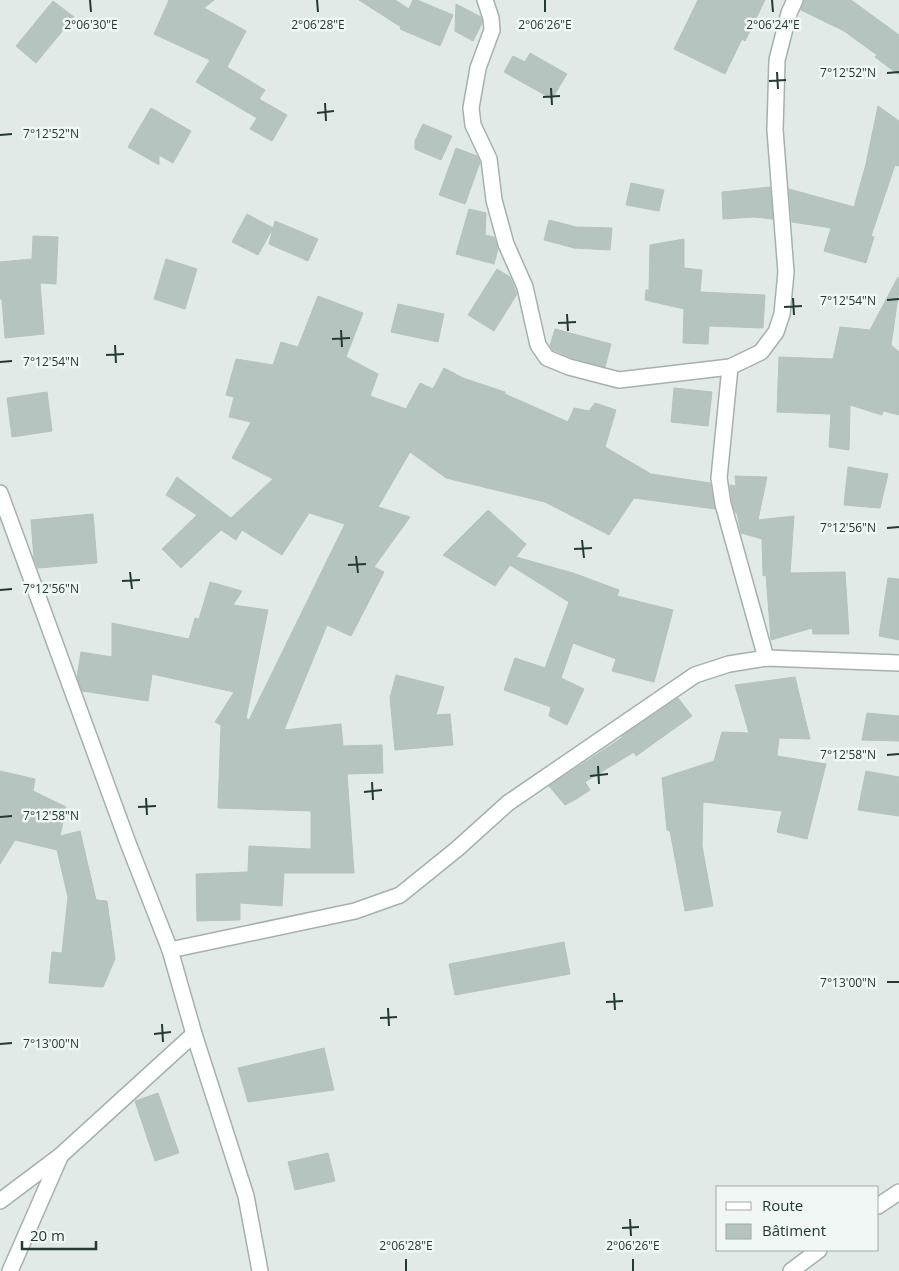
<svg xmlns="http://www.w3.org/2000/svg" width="899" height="1271" font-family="'Open Sans',sans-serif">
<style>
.building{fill:#b6c4c0;stroke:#b4c3be}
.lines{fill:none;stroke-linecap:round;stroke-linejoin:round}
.street-casing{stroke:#a4b1ae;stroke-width:18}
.street{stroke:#fff;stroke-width:15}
.ticks{fill:none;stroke:#233935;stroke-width:2}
.ticks-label{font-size:12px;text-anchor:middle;fill:#233935;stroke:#f1f7f4;stroke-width:5;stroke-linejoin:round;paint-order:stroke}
</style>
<rect width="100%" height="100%" fill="#e1eae7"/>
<g class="building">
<path d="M169,0H214L204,8L246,31L227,67L265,90L259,99L287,115L272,141L250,129L257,118L196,82L210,60L154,34Z"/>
<path d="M359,0H395L409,9L413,0H417L453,15L440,46L400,29L401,27Z"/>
<path d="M698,0H765L745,41L742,39L725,74L674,49Z"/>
<path d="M804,0H851L899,35V75L875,57L877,55L844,31L801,10Z"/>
<path d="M53,1L74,17L36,63L16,46Z"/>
<path d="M456,4L481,17L482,23L473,41L455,31Z"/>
<path d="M530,53L567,74L552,99L504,72L513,56L525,62Z"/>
<path d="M878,106L899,121V166L895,165L871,236L874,237L866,263L824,251L831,228L792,222L789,189L854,207L866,164Z"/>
<path d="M151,108L191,131L173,163L159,155V165L128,147Z"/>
<path d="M423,124L452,136L441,160L415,149V141Z"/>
<path d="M456,148L477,156L480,162L465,204L439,195Z"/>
<path d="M631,183L664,190L659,211L626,205Z"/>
<path d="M770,187L773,219L754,217L723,219L722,192Z"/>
<path d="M469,209L486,213L485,235L494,237L498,249L494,264L456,254Z"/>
<path d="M247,214L273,228L258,255L232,242Z"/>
<path d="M549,220L576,227L612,228L610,250L574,248L544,240Z"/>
<path d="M275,221L318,239L308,261L269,244Z"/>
<path d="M33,236L58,237L56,284L40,283L44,334L5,338L2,299H0V262L32,259Z"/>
<path d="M684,239V268L702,270L700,292L765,295L763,328L709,326L708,344L683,343L684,309L645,300L646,290H649L650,245Z"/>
<path d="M166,259L197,269L185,309L154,299Z"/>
<path d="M497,269L510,277L517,294L494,331L468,315Z"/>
<path d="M898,277L899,290L891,345L899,352V415L883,411L882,415L850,405L849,450L829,447L831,414L777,412L779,357L833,359L840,327L870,330Z"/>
<path d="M318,296L363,313L346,357L378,374L370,396L406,409L420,383L433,389L444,368L463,378L505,392V394L568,422L574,408L589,411L595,403L616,410L605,447L651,474L710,483L715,509L634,498L609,535L545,502L446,478L410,452L378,507L410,517L374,567L384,572L351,636L327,625L284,730L341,724L343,746L382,745L383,773L347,774L354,873H284L282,906L240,903V920L197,921L196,874L248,872L249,846L311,849V811L218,808L221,725L215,722L234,692L152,674L148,701L82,691L77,677L81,652L112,657V623L189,639L195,618L199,619L210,582L242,591L233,605L268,610L246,718L249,720L345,524L309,513L282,555L242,530L236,540L221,530L181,568L162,549L197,515L166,495L177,477L231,518L273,479L232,458L251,422L229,417L234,397L226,395L236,359L273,365L281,342L298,347Z"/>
<path d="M398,304L444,314L438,342L391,332Z"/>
<path d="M555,329L611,344L605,367L572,358L553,350L550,346Z"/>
<path d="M674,388L712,392L708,426L671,422Z"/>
<path d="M47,392L52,431L12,437L7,398Z"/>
<path d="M848,467L888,474L880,508L844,505Z"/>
<path d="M735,476L767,477L758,520L794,516L790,573L845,572L849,634H813L812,628L771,640L766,575L763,576L762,539L741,533L737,513L735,512L732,502L730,485L736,486Z"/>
<path d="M488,510L526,544L516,557L573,573L619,590L617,596L673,610L654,682L612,671L616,659L573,643L561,678L584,689L567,725L549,716L551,707L504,690L515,658L545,668L569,602L510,565L495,586L443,555Z"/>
<path d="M93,514L97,563L38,568L34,559L31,520Z"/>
<path d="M888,578L899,579V640L879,636Z"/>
<path d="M396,675L444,687L436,715L450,714L453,745L395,750L390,698Z"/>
<path d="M795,677L810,739L779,738L777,756L826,764L807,839L777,832L782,811L703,802L702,846L713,906L685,911L670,831L667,830L662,778L714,761L722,732L749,733L735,685Z"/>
<path d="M678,698L692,716L636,756L634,752L585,782L590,790L578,798L565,805L549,786L623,737L622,736Z"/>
<path d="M867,713L899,716V741L862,740Z"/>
<path d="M0,771L35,779L33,791L66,807L60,836L80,831L96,900L107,901L115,959L103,987L49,983L52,952L62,953L68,897L57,850L15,840L0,864Z"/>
<path d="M866,771L899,777V816L858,810Z"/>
<path d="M564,942L570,974L455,995L449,964Z"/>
<path d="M324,1048L334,1090L248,1102L238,1068Z"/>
<path d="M158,1093L179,1153L155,1161L135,1101Z"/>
<path d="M328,1153L335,1181L295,1190L288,1162Z"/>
</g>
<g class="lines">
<g class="street-casing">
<g id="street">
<path d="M485,0L491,18L492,30L478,68L471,108L473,125L489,159L494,200L506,244L525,287L538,345L547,358L569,367L619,380L730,367L761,352L776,332L782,314L786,272L775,130L777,60L789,13L795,0"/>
<path d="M730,367L719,478L723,504L766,658"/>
<path d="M0,493L128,843L170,950L194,1034L246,1196L260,1271"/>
<path d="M170,950L355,911L400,895L457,849L508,803L695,675L729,664L766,658L899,663"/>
<path d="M0,1201L60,1156L194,1034"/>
<path d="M878,1206L899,1192"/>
<path d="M10,1271L60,1157"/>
<path d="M791,1271L819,1250"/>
</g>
</g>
<use href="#street" class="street"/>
</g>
<path class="ticks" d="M90,0L91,12M317,0L318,12M545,0V12M772,0L773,12M777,72L778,89M887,73L899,72M769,81L786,80M551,88L552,105M543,97L560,96M325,103L326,121M317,113L334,111M0,135L12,134M793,298L794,315M887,300L899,299M784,307L802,306M567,314L568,331M558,323L576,322M341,330L342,347M332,339L350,338M115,345L116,363M106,355L124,354M0,362L12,361M887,528L899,527M582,540L584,558M574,549L592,548M356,556L358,573M348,565L366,564M130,572L132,589M122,581L140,580M0,590L12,589M887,755L899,754M598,766L599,784M590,776L608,774M372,782L373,800M364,792L382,790M146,798L147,815M138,807L156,806M0,817L12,816M887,982H899M614,993L615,1010M606,1002L623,1001M388,1008L389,1026M380,1018L397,1017M162,1024L163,1042M154,1034L171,1032M0,1044L12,1043M630,1219L631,1236M622,1228L639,1227M406,1259V1271M633,1259V1271"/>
<g class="ticks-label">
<text x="91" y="29">2°06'30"E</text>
<text x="318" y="29">2°06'28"E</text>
<text x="545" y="29">2°06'26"E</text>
<text x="773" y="29">2°06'24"E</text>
<text x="848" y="77">7°12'52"N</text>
<text x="51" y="138">7°12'52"N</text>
<text x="848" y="305">7°12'54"N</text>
<text x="51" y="366">7°12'54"N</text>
<text x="848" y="532">7°12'56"N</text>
<text x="51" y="593">7°12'56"N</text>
<text x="848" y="759">7°12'58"N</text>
<text x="51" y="820">7°12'58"N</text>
<text x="848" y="987">7°13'00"N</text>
<text x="51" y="1048">7°13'00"N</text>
<text x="406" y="1250">2°06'28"E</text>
<text x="633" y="1250">2°06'26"E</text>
</g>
<rect x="716" y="1186" width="162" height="65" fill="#f1f7f4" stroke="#9faba8"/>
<rect x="726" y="1202" width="25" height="8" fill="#ffffff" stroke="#9faba8"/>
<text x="762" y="1211" font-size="15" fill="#233935">Route</text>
<rect x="726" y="1224" width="25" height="15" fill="#b6c4c0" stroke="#9faba8"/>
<text x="762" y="1236" font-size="15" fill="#233935">Bâtiment</text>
<path d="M22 1241v8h74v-8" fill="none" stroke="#233935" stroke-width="2.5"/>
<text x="30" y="1241" font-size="15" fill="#233935" stroke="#f1f7f4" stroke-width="4" paint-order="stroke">20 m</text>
</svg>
